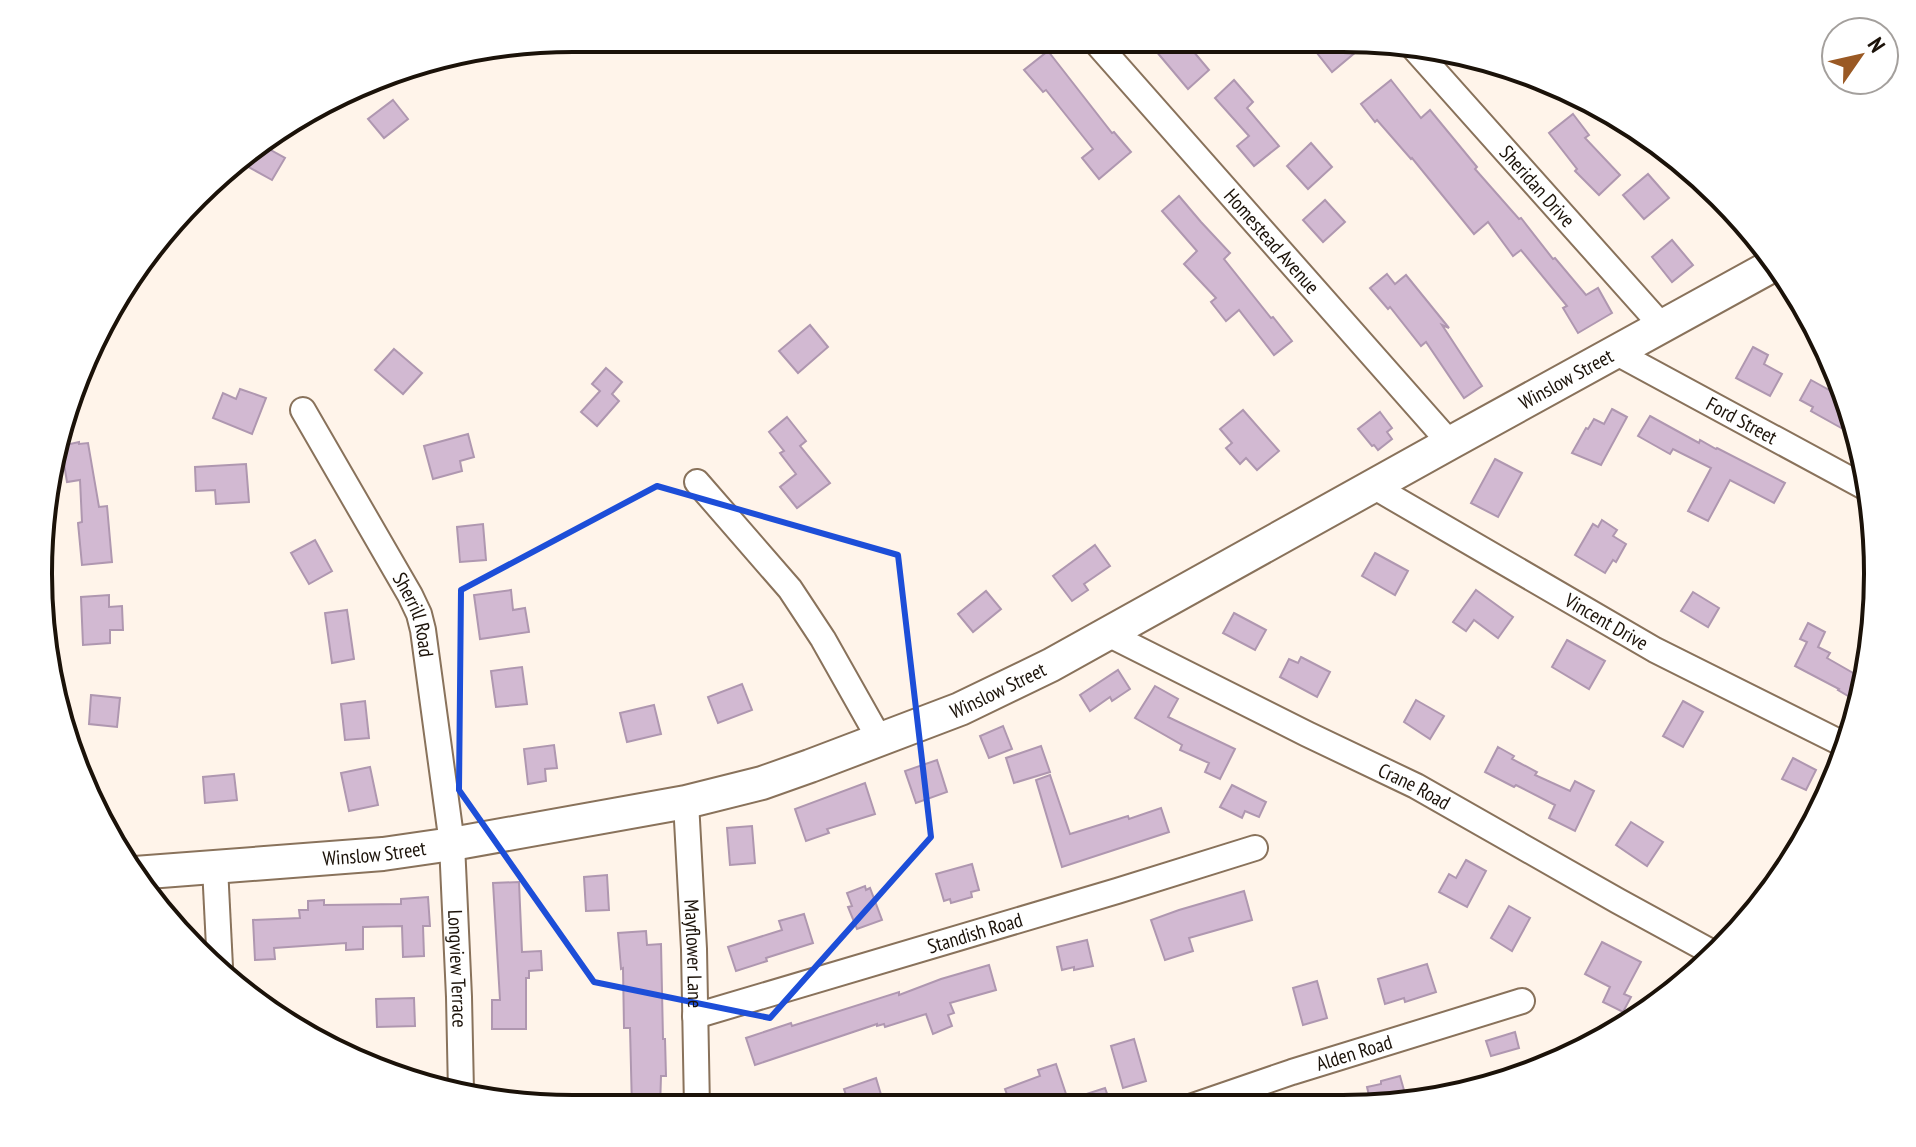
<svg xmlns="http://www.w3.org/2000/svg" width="1916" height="1147" font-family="'PT Sans Narrow',sans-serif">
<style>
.building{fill:#d2b9d2;stroke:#af97b0;stroke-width:2}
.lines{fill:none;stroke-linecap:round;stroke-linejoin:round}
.street-casing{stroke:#89725b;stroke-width:28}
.secondary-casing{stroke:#89725b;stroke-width:36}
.street{stroke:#fff;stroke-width:24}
.secondary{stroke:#fff;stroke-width:32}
.marked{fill:none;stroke:#1d4ed8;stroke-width:6;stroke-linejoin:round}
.labels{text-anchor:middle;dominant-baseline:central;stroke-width:6;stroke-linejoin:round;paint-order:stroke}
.street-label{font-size:20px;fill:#1b1209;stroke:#fff}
.rim{fill:none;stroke:#1b1209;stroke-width:4}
</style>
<rect width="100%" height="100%" fill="#fff4ea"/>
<g class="building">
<path d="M1170,39H1183L1209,70L1188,89L1156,51Z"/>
<path d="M1306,39H1348L1357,51L1332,72Z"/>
<path d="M1048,51L1112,133L1114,132L1131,152L1099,179L1082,158L1093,149L1046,90L1043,92L1024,70Z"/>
<path d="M1234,80L1253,102L1247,108L1279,146L1254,166L1237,146L1249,136L1215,98Z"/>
<path d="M1391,80L1421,118L1430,110L1477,167L1475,169L1519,219L1521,218L1553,259L1555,258L1586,295L1598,288L1612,313L1578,333L1563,308L1567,306L1521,250L1513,256L1488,222L1474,234L1412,158L1411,159L1377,120L1375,122L1361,104Z"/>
<path d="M393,100L408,119L384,138L368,119Z"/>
<path d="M1573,114L1589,135L1585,138L1620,175L1599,195L1575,171L1577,169L1549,133Z"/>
<path d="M258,143L285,158L272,180L245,165Z"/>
<path d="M1311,143L1332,167L1308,189L1287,166Z"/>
<path d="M1648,174L1669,198L1644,219L1623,195Z"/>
<path d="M1179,196L1201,222L1230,253L1224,259L1271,318L1273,317L1292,341L1274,355L1239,310L1226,321L1211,302L1216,298L1184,264L1197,251L1162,211Z"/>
<path d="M1325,200L1345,222L1323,242L1303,220Z"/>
<path d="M1672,240L1693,265L1672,282L1652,257Z"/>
<path d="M1387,274L1395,284L1406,275L1449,328L1442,325L1482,386L1464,398L1426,342L1421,346L1390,307L1388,309L1370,288Z"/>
<path d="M810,325L828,347L798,373L779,351Z"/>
<path d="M1753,347L1768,355L1764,364L1782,374L1770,396L1736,378Z"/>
<path d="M394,349L422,373L403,394L375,370Z"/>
<path d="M606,368L622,382L612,394L619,401L597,426L581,412L600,391L592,384Z"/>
<path d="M1811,380L1847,400L1851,414L1843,429L1811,411L1813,407L1800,400Z"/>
<path d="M240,389L266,398L252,434L213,418L223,393L236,399Z"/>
<path d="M1612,409L1627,417L1601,465L1572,453L1586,428L1588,429L1594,419L1604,424Z"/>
<path d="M1243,410L1279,451L1257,470L1246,458L1240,464L1226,448L1232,443L1220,429Z"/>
<path d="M1380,412L1392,428L1387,432L1392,439L1378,450L1374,445L1372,446L1358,429Z"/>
<path d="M1650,416L1699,443L1700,440L1716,449L1717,448L1785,483L1774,503L1730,480L1708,521L1688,511L1711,468L1673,449L1670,454L1638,436Z"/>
<path d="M787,417L806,441L800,446L830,483L797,508L780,487L796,474L780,453L784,451L769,432Z"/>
<path d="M468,434L474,457L460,461L462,471L433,479L424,446Z"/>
<path d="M79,442V444L88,443L99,507L107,506L112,562L82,565L78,523L82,522L80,480L67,482L61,446Z"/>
<path d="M1495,459L1522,473L1498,517L1471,503Z"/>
<path d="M246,464L249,502L216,504L215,490L196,491L195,467Z"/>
<path d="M1602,520L1617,530L1613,536L1626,544L1616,562L1613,560L1605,573L1575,555L1593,524L1598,527Z"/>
<path d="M483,524L486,560L460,562L457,527Z"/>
<path d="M315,540L332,571L309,584L291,553Z"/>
<path d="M1095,545L1110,566L1084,584L1088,590L1072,601L1053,576Z"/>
<path d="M1375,553L1408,571L1395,595L1362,576Z"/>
<path d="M511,590L513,610L525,608L529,632L480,639L474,595Z"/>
<path d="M1476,590L1513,617L1498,638L1474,620L1466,631L1453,622Z"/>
<path d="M986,591L1001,609L973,632L958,614Z"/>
<path d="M1693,592L1719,608L1708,627L1681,611Z"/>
<path d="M109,595V607L122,606L123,630H110V643L83,645L81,597Z"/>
<path d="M347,610L354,659L332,663L325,613Z"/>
<path d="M1234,613L1266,630L1255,650L1223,633Z"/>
<path d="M1808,623L1825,632L1818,647L1830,653L1827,658L1867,681L1860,703L1838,690L1839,689L1795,666L1807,642L1800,639Z"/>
<path d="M1567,640L1605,661L1589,689L1552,667Z"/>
<path d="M1301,657L1330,672L1317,697L1280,677L1289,659L1298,663Z"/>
<path d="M522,667L527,704L496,707L491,671Z"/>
<path d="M1118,670L1130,689L1112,701L1110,697L1090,711L1080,695Z"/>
<path d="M742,684L752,710L718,723L708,697Z"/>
<path d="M1155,686L1178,699L1168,717L1235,749L1220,779L1205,772L1209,763L1180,750L1182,745L1135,718Z"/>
<path d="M91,695L120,698L117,727L89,724Z"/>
<path d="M1416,700L1444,716L1430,739L1404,722Z"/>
<path d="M365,701L369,738L345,740L341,704Z"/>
<path d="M1683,701L1703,712L1683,747L1663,736Z"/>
<path d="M654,705L661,734L627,742L620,713Z"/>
<path d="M1003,726L1012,749L989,758L980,736Z"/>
<path d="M554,745L557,768L545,769L546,781L528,784L524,749Z"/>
<path d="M1041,746L1050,772L1014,783L1006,758Z"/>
<path d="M1498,747L1514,756L1512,759L1537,772L1535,775L1570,791L1575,781L1594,791L1575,831L1549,818L1555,805L1516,785L1514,787L1485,772Z"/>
<path d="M1793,758L1816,770L1806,790L1782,779Z"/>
<path d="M937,760L947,792L916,803L905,771Z"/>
<path d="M370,767L378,805L349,811L341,773Z"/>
<path d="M234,774L237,800L205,803L203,777Z"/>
<path d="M1050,775L1070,834L1128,816L1129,819L1161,808L1169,832L1062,867L1036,780Z"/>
<path d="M865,783L875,814L827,829L829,833L806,841L795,809Z"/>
<path d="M1232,785L1266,802L1259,817L1245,811L1242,818L1220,807Z"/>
<path d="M1631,822L1663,842L1647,866L1616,845Z"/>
<path d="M752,826L755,863L730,865L727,828Z"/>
<path d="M1466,860L1486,871L1467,907L1439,892L1449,874L1456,878Z"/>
<path d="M972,864L979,890L971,892L972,897L951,903L950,899L944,901L936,874Z"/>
<path d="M607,875L609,910L586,911L584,877Z"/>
<path d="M519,882L522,952L541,951L542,970L529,971V978H526V1029H492V1000H500L493,883Z"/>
<path d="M865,886L866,890L870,888L882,920L857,929L848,907L852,906L847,893Z"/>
<path d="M1244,891L1252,920L1189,938L1193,951L1165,960L1151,920L1179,910Z"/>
<path d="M428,897L430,926H423L424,956L403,957L402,926L363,927V949L346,950V943L274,948L275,959L255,960L253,920L300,918L299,910H308V901L324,900V905L401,904V899Z"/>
<path d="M1509,906L1530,918L1512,951L1491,938Z"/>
<path d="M804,914L813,943L766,958L767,961L736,971L728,947L782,930L779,921Z"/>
<path d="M646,931L647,945L661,944L663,1039H665L666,1076H661L660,1108H632L630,1028H624L623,968L621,969L618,933Z"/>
<path d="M1087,940L1093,966L1074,970V967L1062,970L1057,947Z"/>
<path d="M1602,942L1641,962L1624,994L1631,997L1623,1012L1603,1002L1610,987L1585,974Z"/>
<path d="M1427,964L1436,992L1405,1002L1404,998L1385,1004L1378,979Z"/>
<path d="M989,965L996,990L950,1003L954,1013L948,1015L952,1026L933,1034L926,1014L885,1027L884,1024L877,1026V1024L755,1065L746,1038L791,1023L792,1026L899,992V995L941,979Z"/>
<path d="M1317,981L1327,1018L1303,1025L1293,988Z"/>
<path d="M414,998L415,1026L377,1027L376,999Z"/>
<path d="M1515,1032L1519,1048L1491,1056L1486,1041Z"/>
<path d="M1134,1039L1146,1081L1123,1088L1111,1046Z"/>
<path d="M1056,1064L1068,1100L1105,1088L1112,1108H1012L1005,1089L1040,1076L1038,1070Z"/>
<path d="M1400,1076L1407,1101L1372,1108L1367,1087L1381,1084V1081Z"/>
<path d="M876,1078L885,1108H868L866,1102L850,1107L844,1089Z"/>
</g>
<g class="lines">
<g class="street-casing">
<g id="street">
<path id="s1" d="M1093,39L1450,443"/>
<path id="s2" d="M1412,46L1662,326"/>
<path id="s3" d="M1615,352L1870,490"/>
<path id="s4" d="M303,410L410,595L419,614L423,630L452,844L459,997L461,1092"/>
<path d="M697,482L790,589L823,639L880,740"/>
<path id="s5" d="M1373,486L1655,650L1847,746"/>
<path id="s6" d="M1108,634L1307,734L1416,786L1618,901L1715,954"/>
<path id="s7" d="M686,802L694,949L697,1108"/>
<path d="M215,867L220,967"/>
<path id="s8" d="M695,1016L1117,891L1255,848"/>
<path id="s9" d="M1187,1108L1292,1072L1522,1001"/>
</g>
</g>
<g class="secondary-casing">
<g id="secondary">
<path id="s10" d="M135,873L383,854L452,844L686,802L762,783L810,766L960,709L1051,665L1450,443L1777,263"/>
</g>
</g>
<use href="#street" class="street"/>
<use href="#secondary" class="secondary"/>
</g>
<path class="marked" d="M657,486L898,555L931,837L770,1018L594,982L459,790L461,590Z"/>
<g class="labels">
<g class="street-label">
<text stroke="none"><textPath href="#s2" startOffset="188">Sheridan Drive</textPath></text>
<text stroke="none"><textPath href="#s1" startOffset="270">Homestead Avenue</textPath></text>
<text stroke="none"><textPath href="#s10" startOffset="1536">Winslow Street</textPath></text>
<text stroke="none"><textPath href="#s3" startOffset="144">Ford Street</textPath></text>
<text stroke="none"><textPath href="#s4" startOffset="234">Sherrill Road</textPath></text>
<text stroke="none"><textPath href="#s5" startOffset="270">Vincent Drive</textPath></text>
<text stroke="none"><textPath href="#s10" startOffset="888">Winslow Street</textPath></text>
<text stroke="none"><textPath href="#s6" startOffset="342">Crane Road</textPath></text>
<text stroke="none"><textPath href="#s10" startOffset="240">Winslow Street</textPath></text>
<text stroke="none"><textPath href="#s8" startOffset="292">Standish Road</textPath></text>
<text stroke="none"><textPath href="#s7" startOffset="152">Mayflower Lane</textPath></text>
<text stroke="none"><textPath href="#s4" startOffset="592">Longview Terrace</textPath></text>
<text stroke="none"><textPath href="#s9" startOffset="176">Alden Road</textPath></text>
</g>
</g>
<path d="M0 0H1916V1147H0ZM573 52H1343A521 521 0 0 1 1864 573V574A521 521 0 0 1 1343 1095H573A521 521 0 0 1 52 574V573A521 521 0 0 1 573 52Z" fill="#fff" fill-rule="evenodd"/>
<path class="rim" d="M573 52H1343A521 521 0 0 1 1864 573V574A521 521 0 0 1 1343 1095H573A521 521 0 0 1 52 574V573A521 521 0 0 1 573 52Z"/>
<g transform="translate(1860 56) rotate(56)"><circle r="38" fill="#ffffff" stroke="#a4a09d" stroke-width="2"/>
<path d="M0-6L14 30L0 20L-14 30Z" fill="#9a5924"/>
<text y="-12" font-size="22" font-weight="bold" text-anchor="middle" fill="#1b1209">N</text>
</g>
</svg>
